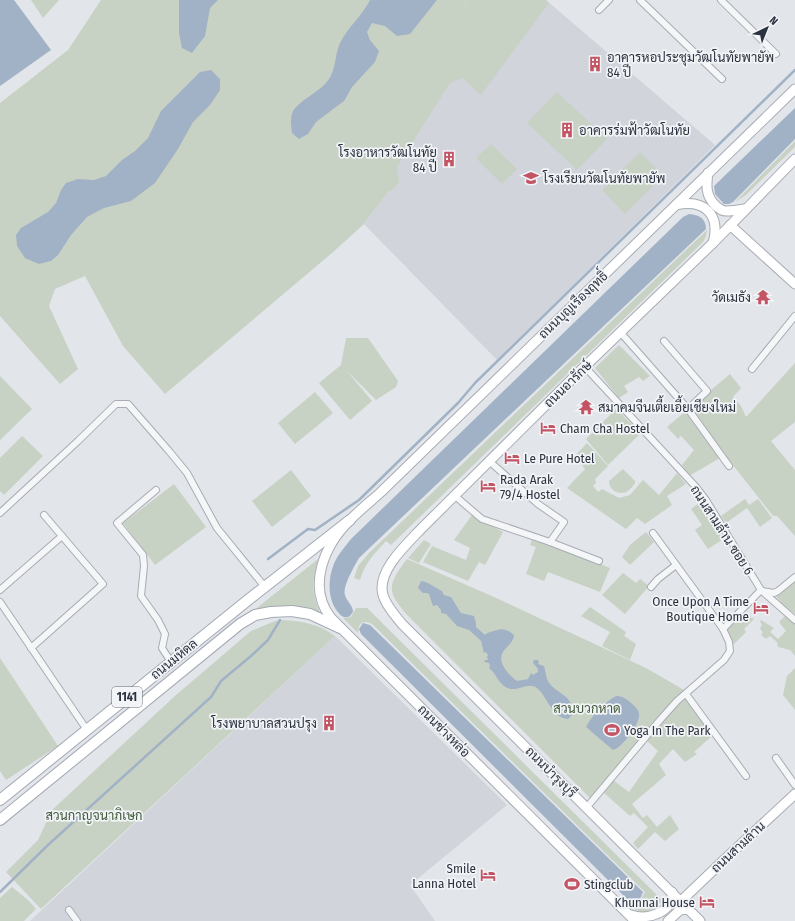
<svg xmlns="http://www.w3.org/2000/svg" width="795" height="921" font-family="'Fira Sans Condensed',Sarabun,sans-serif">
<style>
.built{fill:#d1d4db}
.green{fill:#c8d2c4}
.water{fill:#a1b2c6}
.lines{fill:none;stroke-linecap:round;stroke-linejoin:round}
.stream{stroke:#a1b2c6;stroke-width:2.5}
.street-casing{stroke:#a8acb3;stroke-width:8}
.secondary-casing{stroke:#a8acb3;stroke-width:11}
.primary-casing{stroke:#a3a9b4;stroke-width:12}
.street{stroke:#f5f6f8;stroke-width:6}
.secondary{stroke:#fff;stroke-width:9}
.primary{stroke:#fff;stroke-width:10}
.labels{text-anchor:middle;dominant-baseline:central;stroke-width:3.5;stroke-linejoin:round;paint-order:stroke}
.shield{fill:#f2f4f7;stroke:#676d77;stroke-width:1}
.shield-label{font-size:12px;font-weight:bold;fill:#2c3340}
.poi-label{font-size:13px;fill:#2c3340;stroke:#f2f4f7;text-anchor:start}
.street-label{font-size:13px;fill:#2c3340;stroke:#f2f4f7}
.park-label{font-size:13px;fill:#405a3a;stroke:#f2f4f7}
</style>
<rect width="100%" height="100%" fill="#e2e5e9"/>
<g class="built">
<path d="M466,0H546L715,145L497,360L364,224L390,190L374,167L462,17Z"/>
<path d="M335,636L507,805L410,885L435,921H30Z"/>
</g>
<g class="green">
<path d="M31,0H59L43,18Z"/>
<path d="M101,0H466L464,12L467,0H546L549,3L481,95L462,78L450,83L397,167L399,183L390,192L389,191L364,224L332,253L165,394L123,346L85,276L55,289L49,306L78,369L60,384L0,316V103L68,50Z"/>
<path d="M557,92L607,139L577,170L527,123Z"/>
<path d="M795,141V147L746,195L735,202Z"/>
<path d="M491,144L517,169L502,184L477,159L478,156Z"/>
<path d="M640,152L663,176L625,214L602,190Z"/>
<path d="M707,230L706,236L703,242L391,545L386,541C374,554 365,563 360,580L354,578L358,566L369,553Z"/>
<path d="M346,338H368L398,381L396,387L376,400L346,370L372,401L350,420L319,383L341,365Z"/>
<path d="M619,345L650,376L643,381L639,377L624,386L628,392L619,398L595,368Z"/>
<path d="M795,363V422L771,441L795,470V536L777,516H773L725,455L689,476L682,465L694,450L681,436L678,439L667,427L730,374L741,388L733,397L741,406L746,417Z"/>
<path d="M0,376L32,409L0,440Z"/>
<path d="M315,392L333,413L295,444L278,423Z"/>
<path d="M617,408L625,418L641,433L608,465L586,439Z"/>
<path d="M22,436L43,456L4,495L0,491V458Z"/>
<path d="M587,443L608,466L595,479L596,483L593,486L598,492L602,489L619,498L630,495L643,480L659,495L677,473L686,484L667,496L672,505L645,524L637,518L626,529L567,488L585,469L575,456Z"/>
<path d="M623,469L635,481V483C633,486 630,489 628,491C620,496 609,491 609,481Z"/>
<path d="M291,470L311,496L272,527L252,501Z"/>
<path d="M174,484L206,527L155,565L123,523Z"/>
<path d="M745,499L749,505L758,499L772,518L760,527L747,508L726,523L721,516Z"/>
<path d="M698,504L723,539L708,549L695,530L702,525L691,509Z"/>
<path d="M472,515L503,532L485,565L479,562L468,581L423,562L432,546L466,560L470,548L454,540Z"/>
<path d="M646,532L654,542L630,565L622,557L630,545Z"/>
<path d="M533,537L610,568L600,592L548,572L544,581L526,574L536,547L530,545Z"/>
<path d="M424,540L431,544L419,563L408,558Z"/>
<path d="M318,559C312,582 311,591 320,613L253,611Z"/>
<path d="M407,559L494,597L646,668L684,690L591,799L409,617C387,592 386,586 407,559Z"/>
<path d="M623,573L636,583L640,579L649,586L625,614L602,595Z"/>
<path d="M795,578V614L783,605L775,595Z"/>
<path d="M590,607L626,632L624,636L636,644L630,660L602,646L610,632L581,616Z"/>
<path d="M356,608H367L663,901L646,913L636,910L632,906H636L640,901L645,892L372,624C366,621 362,621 359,626L358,633L343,618L351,617Z"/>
<path d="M745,615L754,619L744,629L746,632L733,645L730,642L726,630L736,618L740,621Z"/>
<path d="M786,615L795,621V656L790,650L778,647L777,642L770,636L766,639L761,635L763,632L760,629L762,624L760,622L761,620L774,628L770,632L778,639L786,631L779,622Z"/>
<path d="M283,620C302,621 319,624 335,636L41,909L6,872L38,840L52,810L176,695L251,631L275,621Z"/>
<path d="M0,658L58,746L6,780L0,771Z"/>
<path d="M795,668V710L783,695L787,676Z"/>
<path d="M685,697L713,735L694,752L697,754L685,762L673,749L659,764L666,775L632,804L643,818L647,815L657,827L670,815L679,829L665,841L655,832L638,849L633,843L648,827L634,813L630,816L603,792L613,780L629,792L658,751L646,740L677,704Z"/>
<path d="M12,887L28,900L36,909L24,921H0V898Z"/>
</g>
<g class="water">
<path d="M0,0H14L51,50L0,86Z"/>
<path d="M179,0H218L210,8L205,36L192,53L182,48L179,33Z"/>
<path d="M370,0H437L410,34L397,36L385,26L372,23L367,32L370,40L379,51L375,62L352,87L344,101L316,122L308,134L299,139L292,133C291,125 290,118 293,111C299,101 318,92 326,83C337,71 334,56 340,43C348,27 362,16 370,0Z"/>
<path d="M211,70L220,79V90L210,105L193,122L178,149L155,183L131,201L104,208L87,217L71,235L58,255L51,261L39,264L25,258L17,246L16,235L21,228L48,212L56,203L61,190L66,183L78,179L94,180L106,176L122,160L135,151L148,138L161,111L200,72Z"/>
<path d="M795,108V139L733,202L729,204H724L715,194L714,186Z"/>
<path d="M689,214C699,215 706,218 706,229L359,558C355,565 342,587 345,595C347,602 353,605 353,612L350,616C344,619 341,616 337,611C326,596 328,572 338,556C342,550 347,544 351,539L683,217Z"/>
<path d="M421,581C429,582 435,588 442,591L444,595L451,597L461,613L474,616L476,623V627L485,635C488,632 490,632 494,631C503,628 507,629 514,635C513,645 505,646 502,654C498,664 510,676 517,681L528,679L531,673L533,675L538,672V669L533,663L534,660H537L539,661L538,664L544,666C546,672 546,680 550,684C557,693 568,694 572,706C574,712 573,715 568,719C552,718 548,698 538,689C531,681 520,690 511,689C499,687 497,674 489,668L490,666L489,663L485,662L484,660H488L487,657L488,655L486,652L484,653L481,641L479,639L469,630L457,626L446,614L441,613V610L437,605L433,606L429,594L427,593H423L418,588Z"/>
<path d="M363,623L370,625L643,892C640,899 639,903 631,903L361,634L359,629Z"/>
<path d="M616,696C622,696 625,698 630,702C633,705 639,709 639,714C641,723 621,749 613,750L586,727C592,715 604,703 616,696Z"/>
</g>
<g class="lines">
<g class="stream">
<path d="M268,559L308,529L315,530L359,500L458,403L475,383L795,70"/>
<path d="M0,892L48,845L211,697L221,681L251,656L268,640L280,620"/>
</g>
<g class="street-casing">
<g id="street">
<path d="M640,0L722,79"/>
<path d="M721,0L776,54"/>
<path d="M599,10L609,0"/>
<path d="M621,333L688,409L729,466"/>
<path d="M664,341L707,391L688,409"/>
<path d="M585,367L696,487L706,500L761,590L795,620"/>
<path d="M752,369L795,316"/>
<path d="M156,490L117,523L143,555L144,566L141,596L158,620L165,634L162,648L171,662"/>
<path d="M455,496L482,519L550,542L564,522L538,504L489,461"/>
<path d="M0,513L78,441L116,404H128L169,451L187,473L217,528L265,587"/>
<path d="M550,542L599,561"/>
<path d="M651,587L658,579L676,565"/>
<path d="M0,590L62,536"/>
<path d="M762,591L774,593L778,591L795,577"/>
<path d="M0,602L87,730"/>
<path d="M723,629L761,590"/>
<path d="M31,648L103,584L44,515"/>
<path d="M686,694L746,776"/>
<path d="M776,758L795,785"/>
<path d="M587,807L660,720L677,701L724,660L730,651L729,642L723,629L653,533"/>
<path d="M69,910L77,921"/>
</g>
</g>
<g class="secondary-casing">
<g id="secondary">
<path d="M708,173C706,186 706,196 715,205C718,208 722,211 726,211C732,211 739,210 745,209"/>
<path d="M676,205C704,199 721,214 713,243"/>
<path d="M730,225L795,284"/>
<path d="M681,901L725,859L795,794"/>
<path d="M631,915C648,921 675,911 672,892"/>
<path d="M635,921L331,618C306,586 325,544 351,519C360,510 371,501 381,492L795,89"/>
<path d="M668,921L680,910L689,909"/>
<path d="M700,921L402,624C395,615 386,606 383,595C376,571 408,543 422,528L577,374L713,243L795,159"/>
</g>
</g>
<g class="primary-casing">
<g id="primary">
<path d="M0,800L248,600L350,520"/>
<path d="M0,820L240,624L255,615L271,612L292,611L310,614L340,628"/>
</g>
</g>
<use href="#street" class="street"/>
<use href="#secondary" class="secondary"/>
<use href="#primary" class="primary"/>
</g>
<defs>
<g id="building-bare" transform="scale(1.2)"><path d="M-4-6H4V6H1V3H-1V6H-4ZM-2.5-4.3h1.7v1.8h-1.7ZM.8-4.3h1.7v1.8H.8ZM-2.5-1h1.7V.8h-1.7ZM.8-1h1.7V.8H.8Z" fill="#c25463" stroke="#f2f4f7" stroke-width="2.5" paint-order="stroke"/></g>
<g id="school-bare" transform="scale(1.2)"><path d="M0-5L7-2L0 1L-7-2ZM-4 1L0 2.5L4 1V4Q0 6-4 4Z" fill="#c25463" stroke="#f2f4f7" stroke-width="2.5" paint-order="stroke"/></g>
<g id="temple-bare" transform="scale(1.2)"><path d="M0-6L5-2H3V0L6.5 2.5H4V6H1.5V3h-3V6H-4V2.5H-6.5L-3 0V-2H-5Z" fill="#c25463" stroke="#f2f4f7" stroke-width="2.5" paint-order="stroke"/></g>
<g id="hotel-bare" transform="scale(1.2)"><path d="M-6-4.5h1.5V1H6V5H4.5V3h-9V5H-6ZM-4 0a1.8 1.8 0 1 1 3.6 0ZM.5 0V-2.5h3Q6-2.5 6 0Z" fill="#c25463" stroke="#f2f4f7" stroke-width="2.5" paint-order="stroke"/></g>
<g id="stadium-bare" transform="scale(1.2)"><path d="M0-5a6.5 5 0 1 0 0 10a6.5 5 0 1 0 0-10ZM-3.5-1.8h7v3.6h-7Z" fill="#c25463" stroke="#f2f4f7" stroke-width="2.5" paint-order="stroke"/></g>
</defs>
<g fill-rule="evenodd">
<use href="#building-bare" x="595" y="64"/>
<use href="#building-bare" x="567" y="130"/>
<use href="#building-bare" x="449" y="159"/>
<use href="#school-bare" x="531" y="178"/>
<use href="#temple-bare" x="763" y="297"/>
<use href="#temple-bare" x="586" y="407"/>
<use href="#hotel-bare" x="548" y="428"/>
<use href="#hotel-bare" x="512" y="458"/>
<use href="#hotel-bare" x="488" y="486"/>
<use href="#hotel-bare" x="761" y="608"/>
<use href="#building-bare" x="329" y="723"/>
<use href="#stadium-bare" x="612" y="730"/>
<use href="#hotel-bare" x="488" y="875"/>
<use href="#stadium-bare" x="572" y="884"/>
<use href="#hotel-bare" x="707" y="902"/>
</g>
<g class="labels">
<rect class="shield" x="112" y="687" width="30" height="20" rx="3"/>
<g class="shield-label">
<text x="127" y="697">1141</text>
</g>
<g class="poi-label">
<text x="607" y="57">อาคารหอประชุมวัฒโนทัยพายัพ<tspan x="607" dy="15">84 ปี</tspan></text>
<text x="579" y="130">อาคารร่มฟ้าวัฒโนทัย</text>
<text x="437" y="152" text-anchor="end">โรงอาหารวัฒโนทัย<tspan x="437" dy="15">84 ปี</tspan></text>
<text x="543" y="178">โรงเรียนวัฒโนทัยพายัพ</text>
<text x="751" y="297" text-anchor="end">วัดเมธัง</text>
<text x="598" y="407">สมาคมจีนเตี้ยเอี้ยเชียงใหม่</text>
<text x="560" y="428">Cham Cha Hostel</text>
<text x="524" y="458">Le Pure Hotel</text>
<text x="500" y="479">Rada Arak<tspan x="500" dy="15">79/4 Hostel</tspan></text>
<text x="749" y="601" text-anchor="end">Once Upon A Time<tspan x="749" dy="15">Boutique Home</tspan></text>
<text x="317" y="723" text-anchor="end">โรงพยาบาลสวนปรุง</text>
<text x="624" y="730">Yoga In The Park</text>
<text x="476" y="868" text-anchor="end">Smile<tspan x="476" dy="15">Lanna Hotel</tspan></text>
<text x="584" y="884">Stingclub</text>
<text x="695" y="902" text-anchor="end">Khunnai House</text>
</g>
<g class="street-label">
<text transform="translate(573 305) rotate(-44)">ถนนบุญเรืองฤทธิ์</text>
<text transform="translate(568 384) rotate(-44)">ถนนอารักษ์</text>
<text transform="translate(722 530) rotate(57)">ถนนสามล้าน ซอย 6</text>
<text transform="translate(174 659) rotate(-39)">ถนนมหิดล</text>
<text transform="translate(444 731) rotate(45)">ถนนช่างหล่อ</text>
<text transform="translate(551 772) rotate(45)">ถนนบำรุงบุรี</text>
<text transform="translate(738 847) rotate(-43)">ถนนสามล้าน</text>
</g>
<g class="park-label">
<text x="587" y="708">สวนบวกหาด</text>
<text x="94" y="815">สวนกาญจนาภิเษก</text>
</g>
</g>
<g transform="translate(767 28) rotate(43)" stroke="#f2f4f7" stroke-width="3" paint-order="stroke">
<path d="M0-3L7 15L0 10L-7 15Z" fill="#2c3340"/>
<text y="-6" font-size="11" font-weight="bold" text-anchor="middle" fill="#2c3340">N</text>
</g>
</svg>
